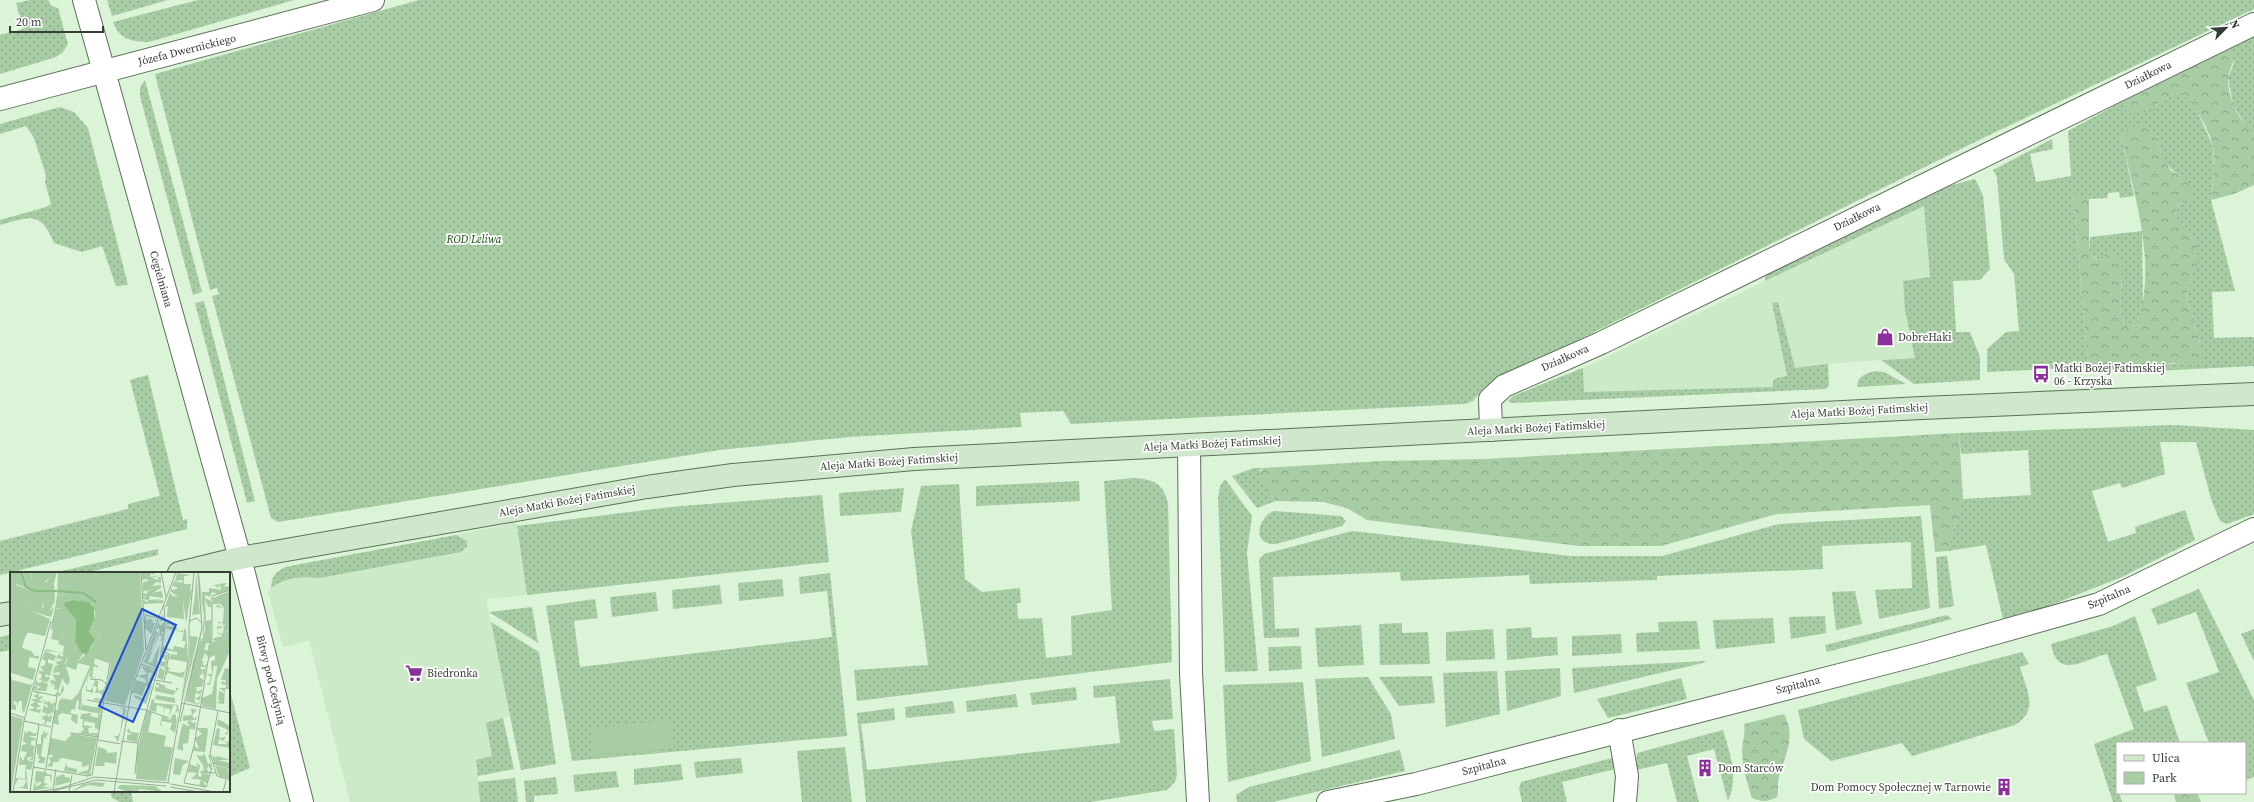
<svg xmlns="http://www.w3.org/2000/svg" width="2254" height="802" font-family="'Source Serif 4',serif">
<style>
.built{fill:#cdeac8}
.grass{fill:url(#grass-dots)}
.forest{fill:url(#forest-crowns)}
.park{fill:#a8cca3}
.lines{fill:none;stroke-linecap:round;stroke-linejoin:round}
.street-casing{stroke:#5b7058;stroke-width:24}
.secondary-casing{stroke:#5b7058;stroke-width:24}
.street{stroke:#fff;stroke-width:22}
.secondary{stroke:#cfe8cc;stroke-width:22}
.labels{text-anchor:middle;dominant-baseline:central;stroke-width:3.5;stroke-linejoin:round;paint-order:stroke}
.street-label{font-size:11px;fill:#363f34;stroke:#fff}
.park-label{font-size:11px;font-style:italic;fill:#14480d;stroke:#fff}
.poi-label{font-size:11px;fill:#363f34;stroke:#fff;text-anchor:start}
.inset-river{fill:none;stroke:#8abd82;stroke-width:2}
.inset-road{fill:none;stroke:#99ab96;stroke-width:1}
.view{fill:#1d4ed8;fill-opacity:0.15;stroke:#1d4ed8;stroke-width:2}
.inset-edge{fill:none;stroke:#363f34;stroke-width:2}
</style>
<defs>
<pattern id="grass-dots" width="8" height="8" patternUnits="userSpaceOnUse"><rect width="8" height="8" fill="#a8cca3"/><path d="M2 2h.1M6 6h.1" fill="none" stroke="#8aa786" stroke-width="1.8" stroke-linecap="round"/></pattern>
<pattern id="forest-crowns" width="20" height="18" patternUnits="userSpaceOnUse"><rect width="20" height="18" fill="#a8cca3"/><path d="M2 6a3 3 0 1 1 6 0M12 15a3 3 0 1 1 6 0" fill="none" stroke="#8aa786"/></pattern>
</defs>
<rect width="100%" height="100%" fill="#dbf3d7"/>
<g class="built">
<path d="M1924,205L1936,356L1828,364L1829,386L1825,389L1511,403L1508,401L1513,396L1583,368Z"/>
<path d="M516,521L527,595L486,599L510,716L486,723L492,756L478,776L480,802H350L309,641L283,647L268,592L271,588L272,580L276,572L285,567L456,535L500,526Z"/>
</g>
<g class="grass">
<path d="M30,0H48L52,6L58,8L68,44L63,52L56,57L0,74V35L23,29L16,3Z"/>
<path d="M107,0H168L112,16Z"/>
<path d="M198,0H294L149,42C132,42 119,39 113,22Z"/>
<path d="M419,0H2254V9L1977,141L1486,386L1473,401L1464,404L1071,424L1063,411L1020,413L1022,427L849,437L720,450L278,522L271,518L212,296L219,294L217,288L210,290L155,74Z"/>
<path d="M2254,32V134L2247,128L2233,104L2228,78L2234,63L2229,44Z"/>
<path d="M145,80L202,292L193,295L140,96V88Z"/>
<path d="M2181,92L2195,107L2213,146L2214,171L2211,200L2234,287L2235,291L2212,292L2214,338L2254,337V366L2114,373L2111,366L2174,364L2201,345L2186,296L2190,284L2196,239L2175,216L2178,204L2190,200L2186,179C2164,167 2162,159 2157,135H2121L2134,196L2120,198L2119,192L2108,193L2107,198L2089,199L2073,194L2088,367L1987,372V349L2006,332L2019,331L2014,274L2004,259L1997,177L1993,170L2052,139L2053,149L2030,154L2036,182L2071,176L2068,131L2123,101V108L2146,111L2170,96Z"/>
<path d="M60,107L74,112L88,128L128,285L116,286L102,246L82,252L54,243C40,210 30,217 0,225V220L46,207L51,204L45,182L46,175L34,138L26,126L0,134V124Z"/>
<path d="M1975,179L1983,195L1990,269L1980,280L1953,281L1956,332H1970L1980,357V380L1914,384L1881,360L1915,358L1905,310L1903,281L1930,277L1924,206L1765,281L1766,273L1937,189Z"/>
<path d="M2142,231L2143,306L2137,325L2125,327L2120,309L2122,278L2089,253L2090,237Z"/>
<path d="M204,301L255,501L247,503L195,303Z"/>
<path d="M1778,302L1795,368L1828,364L1829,386L1825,389L1511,403L1508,401L1513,396L1583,368L1584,392L1772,387L1774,379L1787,376L1772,303Z"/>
<path d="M1875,371L1884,372L1906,384L1858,387C1855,377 1867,373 1875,371Z"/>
<path d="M148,375L183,520L187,519V529L0,575V541L128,509V504L160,496L130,380Z"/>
<path d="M2174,425L2254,430V514L2227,524L2220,521L2211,499L2196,442H2160L2165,474L2122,488L2120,483L2092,491L2108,542L2136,533L2135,527L2185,510L2195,540L2122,577L2028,614L1984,627L1983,624L2003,619L1986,545L1947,551L1963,499L2031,495L2028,450L1961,454L1959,433Z"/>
<path d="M1254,468H1263L1260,470L1272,497L1276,501L1257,508L1232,476Z"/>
<path d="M1134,478C1154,479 1164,484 1168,504L1172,662L857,701L854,670L928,665L911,531L921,486L959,484L965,579L982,592L1020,588L1021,603H1017L1018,619L1042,618L1046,658L1072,655L1071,616L1112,610L1104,481Z"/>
<path d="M1225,479L1252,516L1247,553L1258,671L1225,672L1218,497L1220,486Z"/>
<path d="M1079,481L1080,501L976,506V486Z"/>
<path d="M904,488L901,512L840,516L839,493Z"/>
<path d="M822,495L829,562L527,595L517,526L670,507Z"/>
<path d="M1274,511L1341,516L1346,521L1342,526L1276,544C1274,544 1269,544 1267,543C1251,536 1263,514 1274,511Z"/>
<path d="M1921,516L1930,608L1879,619L1875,590L1912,588L1911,542L1822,546L1823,569L1657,576V580L1530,584L1529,575L1401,581L1400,572L1273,577L1275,629L1299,628V637L1264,638L1259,560L1264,554L1352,531L1571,556H1662L1779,524Z"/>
<path d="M456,535L467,541V546L461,552L319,578C301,576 286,577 271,588C272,576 275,573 285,567Z"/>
<path d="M158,549V555L85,573H53Z"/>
<path d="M1947,556L1954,606L1939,609L1936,557Z"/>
<path d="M830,573L847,736L572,761L546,606L595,599L598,618L574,621L580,667L832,637L827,591L800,594L799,577Z"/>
<path d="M782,579L784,596L739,601L738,583Z"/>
<path d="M720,585L722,604L673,609L672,590Z"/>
<path d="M2199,589L2254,700V777L2245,780V743H2209L2186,683L2219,672L2196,612L2158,625L2151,609Z"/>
<path d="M1855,591L1862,624L1836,630L1832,592Z"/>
<path d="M656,592L658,611L612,617L610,597Z"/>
<path d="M532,607L538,643L489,612Z"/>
<path d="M1947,615L1952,619L1827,652L1825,645Z"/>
<path d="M1825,616L1826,633L1791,639L1789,617Z"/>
<path d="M2135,616L2157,680L2136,687L2144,712L2167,705L2180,743H2117V793H2119L2122,802H2113L2094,744L2134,729L2107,654C2084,659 2058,681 2051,644L2113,626Z"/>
<path d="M1773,618L1775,643L1716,649L1713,620Z"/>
<path d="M1697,621L1700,649L1637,652L1636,633L1659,632L1658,622Z"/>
<path d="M491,622L539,652L556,764L521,770Z"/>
<path d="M1402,623V633L1428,632L1430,664L1380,665L1379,624Z"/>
<path d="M1361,625L1364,665L1318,667L1315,628Z"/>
<path d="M1531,627L1532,638L1557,637L1558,655L1507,660L1506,629Z"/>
<path d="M1493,629L1495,659L1446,661V632Z"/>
<path d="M2254,629V661L2241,634Z"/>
<path d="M11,634V650L0,652V637Z"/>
<path d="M1621,634L1622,653L1572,656V636Z"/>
<path d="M1301,646L1302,669L1269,671L1268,647Z"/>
<path d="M2022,652L2029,664L2020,667C2026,690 2040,709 2015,725L1912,756L1902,743L1831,761L1804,739L1798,710Z"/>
<path d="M1706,661L1703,663L1574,693L1572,668Z"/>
<path d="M1560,668L1561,696L1507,711L1505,671Z"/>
<path d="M1497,671L1500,714L1446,727L1443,673Z"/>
<path d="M1432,676L1435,703L1399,706L1379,677Z"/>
<path d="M1368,677L1391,714L1395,739L1322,757L1315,679Z"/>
<path d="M1681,678L1687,699L1608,718L1597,699Z"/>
<path d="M1170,679L1173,719L1152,721L1154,731L1174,729L1177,775L1175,782L1167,790L1090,802H866L857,713L894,708L895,720L861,724L867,770L1120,743L1115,696L1094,698L1093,686Z"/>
<path d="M1303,682L1311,761L1228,782L1223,685Z"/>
<path d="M229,687L250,768L229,777Z"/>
<path d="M1076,687L1077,700L1032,705L1030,693Z"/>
<path d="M1016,694L1018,707L967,712L966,701Z"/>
<path d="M953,701L955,713L906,718L905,707Z"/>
<path d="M503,718L514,769L478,776L476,760L492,756L486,723Z"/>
<path d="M1723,730C1730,754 1739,777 1728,801L1714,749L1687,756L1699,802H1677L1667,763L1636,770L1637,753Z"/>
<path d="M845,747L852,802H802L797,751Z"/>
<path d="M1400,750L1405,771L1273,802H1237L1236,795L1249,787Z"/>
<path d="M741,758L743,773L696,778L694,762Z"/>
<path d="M1612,758L1615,769L1562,782L1567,802H1522L1519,788L1521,782Z"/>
<path d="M681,764L683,780L634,785V769Z"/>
<path d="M616,771L619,787L575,792L573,775Z"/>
<path d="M556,777L558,794L534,796V802H526L524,781Z"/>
<path d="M515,778L518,802H480L478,782Z"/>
<path d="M110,791H131L133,802H120L112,798Z"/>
</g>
<g class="forest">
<path d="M2229,44C2240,60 2229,64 2228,79C2228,98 2239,121 2254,134V185L2234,194L2211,200C2213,183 2216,164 2213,147C2210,129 2194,105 2181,92L2170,96L2146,111L2130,114L2123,108V101L2194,60Z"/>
<path d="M2136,125H2148L2157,135L2161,153L2170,170L2186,179L2192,194L2190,200L2178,204L2175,216L2196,239L2198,261L2186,296L2201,345L2204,362L2088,367L2073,193L2089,199V253L2097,260L2111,252L2123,259L2120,309L2125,327L2137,325C2158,264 2134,195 2121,135Z"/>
<path d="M1959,433L1963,499L1947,551L1935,552L1930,505L1777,514L1661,546H1579L1367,520L1347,508L1323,502L1276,501L1263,486L1259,475L1263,468L1383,461L1485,459Z"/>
<path d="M1784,714C1796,737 1786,753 1779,776C1777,783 1779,790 1777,797C1767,802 1762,802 1752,798C1747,784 1743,767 1742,752C1742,742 1746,734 1744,724Z"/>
<path d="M2180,793H2197L2201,802H2176L2174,795Z"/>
</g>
<path class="park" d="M671,720L674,748L593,756L590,728Z"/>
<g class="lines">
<g class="street-casing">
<g id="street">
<path d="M84,0L240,558L302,802"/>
<path d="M0,99L373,0"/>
<path d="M1491,430L1490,399L1504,386L1601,343L2254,24"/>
<path d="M1189,445L1191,673L1198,802"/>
<path d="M1619,730L1627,776L1625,802"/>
<path d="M1328,802L1416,784L1921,654L2099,604L2254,529"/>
</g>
</g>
<g class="secondary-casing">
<g id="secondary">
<path d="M179,573L240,558L647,487L733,475L914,459L1922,408L2254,394"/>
<path d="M0,615L11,613"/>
</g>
</g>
<use href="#street" class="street"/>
<use href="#secondary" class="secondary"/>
</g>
<defs>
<g id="shop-bare" transform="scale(1.38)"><path d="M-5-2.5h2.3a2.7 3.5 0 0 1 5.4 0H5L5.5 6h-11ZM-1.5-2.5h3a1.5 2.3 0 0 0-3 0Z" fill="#8b309b" stroke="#fff" stroke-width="2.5" paint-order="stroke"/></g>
<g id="bus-bare" transform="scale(1.38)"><path d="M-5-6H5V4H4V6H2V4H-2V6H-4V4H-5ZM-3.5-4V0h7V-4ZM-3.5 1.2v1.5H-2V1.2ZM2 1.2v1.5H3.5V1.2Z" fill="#8b309b" stroke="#fff" stroke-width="2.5" paint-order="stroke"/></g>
<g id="supermarket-bare" transform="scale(1.38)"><path d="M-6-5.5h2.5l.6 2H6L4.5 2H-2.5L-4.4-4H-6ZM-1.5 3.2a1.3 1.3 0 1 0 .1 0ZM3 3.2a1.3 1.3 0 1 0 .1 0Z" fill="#8b309b" stroke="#fff" stroke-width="2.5" paint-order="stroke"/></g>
<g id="building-bare" transform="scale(1.38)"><path d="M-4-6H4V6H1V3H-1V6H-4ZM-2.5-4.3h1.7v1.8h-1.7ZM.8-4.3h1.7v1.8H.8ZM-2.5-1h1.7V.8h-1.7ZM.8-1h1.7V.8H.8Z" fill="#8b309b" stroke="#fff" stroke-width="2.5" paint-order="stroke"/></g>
</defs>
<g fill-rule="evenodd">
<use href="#shop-bare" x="1885" y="337"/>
<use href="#bus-bare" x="2041" y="374"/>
<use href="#supermarket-bare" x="414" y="673"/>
<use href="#building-bare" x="1705" y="768"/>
<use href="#building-bare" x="2004" y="787"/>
</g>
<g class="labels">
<g class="street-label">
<text transform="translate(187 50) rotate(-14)">Józefa Dwernickiego</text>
<text transform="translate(2148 75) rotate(-26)">Działkowa</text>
<text transform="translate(1857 217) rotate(-26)">Działkowa</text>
<text transform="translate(161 279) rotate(74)">Cegielniana</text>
<text transform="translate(1565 358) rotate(-24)">Działkowa</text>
<text transform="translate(1859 411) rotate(-3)">Aleja Matki Bożej Fatimskiej</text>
<text transform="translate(1536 428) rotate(-3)">Aleja Matki Bożej Fatimskiej</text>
<text transform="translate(1212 444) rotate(-3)">Aleja Matki Bożej Fatimskiej</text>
<text transform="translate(889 462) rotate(-4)">Aleja Matki Bożej Fatimskiej</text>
<text transform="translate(567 501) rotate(-10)">Aleja Matki Bożej Fatimskiej</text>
<text transform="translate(2109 597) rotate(-23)">Szpitalna</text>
<text transform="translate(271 680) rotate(76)">Bitwy pod Cedynią</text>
<text transform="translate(1798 685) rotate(-14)">Szpitalna</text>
<text transform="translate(1484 766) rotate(-15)">Szpitalna</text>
</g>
<g class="park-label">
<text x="474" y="239">ROD Leliwa</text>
</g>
<g class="poi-label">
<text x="1898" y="337">DobreHaki</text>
<text x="2054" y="368">Matki Bożej Fatimskiej<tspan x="2054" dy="13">06 - Krzyska</tspan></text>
<text x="427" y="673">Biedronka</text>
<text x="1718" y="768">Dom Starców</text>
<text x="1991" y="787" text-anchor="end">Dom Pomocy Społecznej w Tarnowie</text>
</g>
</g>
<g transform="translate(10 572)">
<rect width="220" height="220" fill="#dbf3d7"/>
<path d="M0,0H13L16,12L22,5L20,0H40V6L35,9L36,18L24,20L7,12L0,20ZM48,0H130L134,79L115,133L95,129L101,90L98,91L84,86L90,61L82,59L85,41L83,33L79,30L62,28L60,23L53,21L47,24ZM131,0H145L144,3L141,1L140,5L150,3L142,6L149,8L147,5H151V11L146,10L142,14L138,6L139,10H133V19V10L138,9L137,7L132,8ZM186,0L190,42L182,43L185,23ZM189,0L192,30V20H199V16L211,18L210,12L208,16L204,13L216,11L214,15L220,14V17L208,22L202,20L200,25L195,23V26L201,29V35H198L195,27L196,49L201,48V72L196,71L195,75L194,78H198V73H200L198,85L195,81L193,85L198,86L194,85L191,89L197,90H192L194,94L197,92L196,95H190L192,98L196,96L194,107L193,100L189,105L194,108L192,115H186L187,120L192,117L191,122L185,121V127L191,123L190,128L184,127L186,132L190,129L188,133L176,129L183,90L191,65V71L195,58L194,44V59L192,64L194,43L189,18ZM167,1L181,3L174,4V12H181L180,19L182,17L176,51L173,27L155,35L160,20L162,24L168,25L160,19L162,15V18L167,17V15L162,14L164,9L173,11L172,8L165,9ZM142,18L141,21L152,19L153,26L140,24L139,28L151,27L145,29L153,28V31L134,32L133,28L138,30V28L133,27V25L138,24H133V21L137,22V19ZM220,19V53L219,50L213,53L212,50L208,52V50H213L214,36L208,30L209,34L213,36L206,35L208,32H203V26ZM34,28L45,29L39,40L33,39ZM54,33L66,48L65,70L73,82L67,91L57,85L55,91L60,108L58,113L54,110L53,105L48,120L50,122L53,112L54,118L50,124L45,123L48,118L44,117L45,114L39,113H45L40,111L41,108L46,109L42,102L49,103L50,100L43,101L44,95L49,98L44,94L49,93L45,90L53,88L48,86L46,89L47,85L51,86L47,85L48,82L53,85V82L48,80L35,79L46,84L44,89L38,87V91L43,92L40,104L36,102L35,105H40L38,110L32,109L38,112L36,119L23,118L25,113L28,114L26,117L31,115L25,112L26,108L28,111L32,110V108L27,107H31L32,103L29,101V98L34,100L30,94H34L36,89L32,87L36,77L53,81L54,74L48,72L54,60L45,54L41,59V54L45,36L50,37ZM135,42L146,45L148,43L145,50L146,46L136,44L137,49L140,46L144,49L140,50L145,51L141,62L135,56V53L142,56L134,52ZM153,42L154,48L149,50L150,54L154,50V60L150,61L153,62L152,68L150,69L152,65L149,63L138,90L144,91L141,90L144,88L142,87L145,85L144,84L150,73L146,96L133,90L143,77L148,61L150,62L149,56L145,58ZM156,51H165V56H170L163,58L173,59L176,56L178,89L171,127L177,90L159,87L161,82L167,83V80L152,78L153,74L163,78L164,74L174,76L176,69H172L174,59L173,60L161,58L157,56L156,58V54L164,55L160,52L156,53ZM214,55L218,56L212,70L208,94H204L200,113L195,112L199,111L201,105L197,102H202L201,89L205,88V83L199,86L202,71L203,69L209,70L203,68L204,66L213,64L206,60L213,62ZM16,59H17L35,64L18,60L14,68L12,76L21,79L25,84H29V87L19,85V90L4,102L0,100V77L12,67ZM180,64L188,65L173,127L180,88ZM153,79L152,82L158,83L153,108L147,106L150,95L155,99L154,95L150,94V90L156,89L152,84ZM85,87L84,92L88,94V96L84,94L82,105L86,106H82L79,104L77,109V118H81L83,114V121L76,119V115L82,93ZM131,94L140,96L137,111L142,101L139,100L140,97L145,99L141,113L137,112L142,114L136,132L124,125L125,123L135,127L139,115L136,114L132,124L125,121L121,122L126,108L136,111L135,107L127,104L137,102ZM157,95L160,96L158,99L170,101L175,99L173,106L158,101L156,103ZM215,96L220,97V111L219,117H215L214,132L207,131L211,128H208L209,119L214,121V119L210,117V116H215L217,113L211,112L212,109L215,111L216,108H211ZM0,101L2,108L21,113L23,110L14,141L12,138V129H9L7,135V130L3,129L5,134L6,132V138L0,137ZM85,108L88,109V119L93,118L95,113L93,129L84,128V123V126L91,127L93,124L90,121H85L87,115L83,114ZM146,110L156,114L155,116L166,119V116H169L163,123L145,119V114L148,116L149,113H146ZM24,120L34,122L29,121L28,125L34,124L29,128L31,130L33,127L32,131L26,130L31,135H27V138L31,137L30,141L18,138L25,136L20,133L25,130L21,127H28L23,124L28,122ZM68,121L65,138L62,137L60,141L68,143L67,152L61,148L62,143L52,141L48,144L49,153L43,151L45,138H48L49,128H52L50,126L62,128ZM35,127L36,131L39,129L42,132L45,130L43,141L39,140L42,142H37L38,145L42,143L41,150L37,149L36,152L31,151L34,152L35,148L31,147L34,146L31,144H36V141L32,140L34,133L37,136L38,133L34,132ZM142,127L145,128L144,131L168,133L169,141L167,139L166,141H165L167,135L164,132L159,145L160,137L155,136L153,143L154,135L147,133L146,140L139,138ZM73,130V133L90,136L89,132H92L91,142L71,138ZM108,135L115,136L116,138L108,170L104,164H108L110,160L113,137ZM181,136L187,138L182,143L184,147L187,144L186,148H181L182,151L186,150L185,158L172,154L167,178L173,151L177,154L180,153L177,151L179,148L173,149V144L182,143ZM72,140V142L82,141L80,144L88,146V142L91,143L89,158L85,156V151L75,149L73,153L84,155L78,156L79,161H88V164L67,161L72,160L74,156L72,155L73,147H70ZM163,142L166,143V149L168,143L165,161L160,157L162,151L152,149L151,152L154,154L150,153L152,144L160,148ZM208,147L220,154L217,163L215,162L218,158L207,153ZM118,156L121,160L129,161L127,170L117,168V163L122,162L117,160ZM187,156H197L198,158L195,180L183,179L184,174L189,177L185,166L192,162L187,157L186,162ZM207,156L210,157L209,166L216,165L213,169L209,167L208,172H218L214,169L218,170L220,166V176L203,173ZM15,158L16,161L19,159L25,162L27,160L26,164H19L26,167L25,173V168L21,169V173L25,174L24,178H22L24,179L23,189L19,187L23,186L21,185H18L17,188L23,190L21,198L16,197L18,217L6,215H13L17,208L8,207L5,213L6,206L15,207V201L16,193H9L10,184L13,189L17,180L11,179L12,173L17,172L13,169ZM32,159L36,160V162L39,160L36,165L38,167L34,165L31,184L36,186L34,191H28L30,187L28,186L29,182L27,183V172H31V163L34,161ZM62,162L87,166L80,203L54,199L56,190L57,195L67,197V201L78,198L79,193L72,195V190L53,186L49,187V190H43L42,195L37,194L41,190L38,185L41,186L43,183H38L41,166L55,169ZM88,175L95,177L98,181L107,180L106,192L95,190L94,194H85ZM194,180L198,192L201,191L198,183H200L202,194L201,198L198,194L197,198L200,201L191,199L194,198L193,193L186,183L193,184ZM202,183L206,186L207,184L220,188H208L220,191V195L204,191ZM165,186L179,189L173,193L170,203L163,202ZM186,191L190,193L188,204L192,205L191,201L199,202L197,211L193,209L196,215L189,213L191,208L187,207H181L187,201L178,200L180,192L188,195ZM205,193L220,197L217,199L220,200V207L209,204ZM35,197L37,202L42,203L41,212L40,204H35L34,211L38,212L32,215H43L23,219L25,208L26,215L32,211L29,209L28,212L25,208L26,199L34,200ZM54,202L55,205L60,206V210L45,214L46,205ZM84,210L95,211L93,215L78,213L61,220L73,212ZM110,213L145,214L153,220L130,217L125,220L124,216L123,220H118L107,216Z" fill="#a8cca3"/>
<path d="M13,0H20L26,18L17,15ZM40,0H47L44,11L45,29L34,28L32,36L39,40L44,35L41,45L18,38L20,30L0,26V20L6,13L24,20L35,19V11L40,6ZM140,5L142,14L151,13V16L139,23L142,18L133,19V10H139L138,7H133ZM54,21L62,24L63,27L55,30L54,37L45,36L47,24ZM84,48L82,59L90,61L84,90L72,118L71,138L68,137L69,129L66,127L80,94L68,91L66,98L55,94L58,84L67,91L82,75L86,67L79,60ZM218,49L220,53V79L207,107L206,137L192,134V126L202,122L212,70L218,57L214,55L207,57V54L213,55ZM145,58L150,62L147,61L142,77L134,89ZM146,123L165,126V131L145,127ZM172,154L180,156L178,171L173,172V179L167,177Z" fill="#a8cca3"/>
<path d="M158,26L173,27L174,47L157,45ZM137,139L142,140L138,160L156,164L154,174L163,176L156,209L126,207L127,180Z" fill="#a8cca3"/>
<path d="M0,26L20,30L19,38L40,47L35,64L16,60L9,81L19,84L18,95L26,97L23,108L2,101L7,81L0,79ZM44,54L55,57L50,69L41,67ZM0,143L13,147L1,220H0Z" fill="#a8cca3"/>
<path d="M62,28L79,30L84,35V48L79,60L86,67L76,83L71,80L65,70L66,48L54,33L55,30Z" fill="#8abd82"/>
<path class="inset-river" d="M11,0L16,15L24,19H47M48,19L73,21L86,30"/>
<path class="inset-road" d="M131,0L136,78M151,0L156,25M180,49L186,46L191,50M151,79L159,82L154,110M131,92L147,98M80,107L92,108L97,113M145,108L162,111M23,119L47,124L36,196M77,128L136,138L159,146M172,131L220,141M208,139L200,181L207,204L220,208M0,141L15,146M14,149L41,155M170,150L192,56L188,0M60,161L89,165M88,168L111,172M111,169L128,171M203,191L220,196M23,195L78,204M202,196L196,215L174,211L184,174L202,65V24L220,18M190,200L206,201M125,202L128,171L150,88L155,55L154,33M77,204L82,203L100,90M158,210L179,87V54L184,0M161,212L205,220M160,215L189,220M43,217L46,197M3,220L14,149L41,49M20,220L29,152M26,220L51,216L84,205L160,211M39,220L86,208L156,214M59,220L62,203M104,220L122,116L166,0M213,220L216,208"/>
<path class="view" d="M132,37L166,53L123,150L89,134Z"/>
<rect width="220" height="220" class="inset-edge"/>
</g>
<rect x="2116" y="742" width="130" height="52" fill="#ffffff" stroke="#afb2ae"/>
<rect x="2124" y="755" width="20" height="6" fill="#cfe8cc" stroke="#afb2ae"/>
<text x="2152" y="762" font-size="12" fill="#363f34">Ulica</text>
<rect x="2124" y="772" width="20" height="12" fill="#a8cca3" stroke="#afb2ae"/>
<text x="2152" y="782" font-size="12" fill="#363f34">Park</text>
<g transform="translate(2226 28) rotate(66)" stroke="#ffffff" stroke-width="3" paint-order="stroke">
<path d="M0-3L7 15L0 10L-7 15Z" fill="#363f34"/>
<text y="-6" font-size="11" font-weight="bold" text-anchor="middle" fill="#363f34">N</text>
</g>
<path d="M10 26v6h93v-6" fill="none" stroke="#363f34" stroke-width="2"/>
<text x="16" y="26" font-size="12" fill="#363f34" stroke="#ffffff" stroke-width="3" paint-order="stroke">20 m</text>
</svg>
